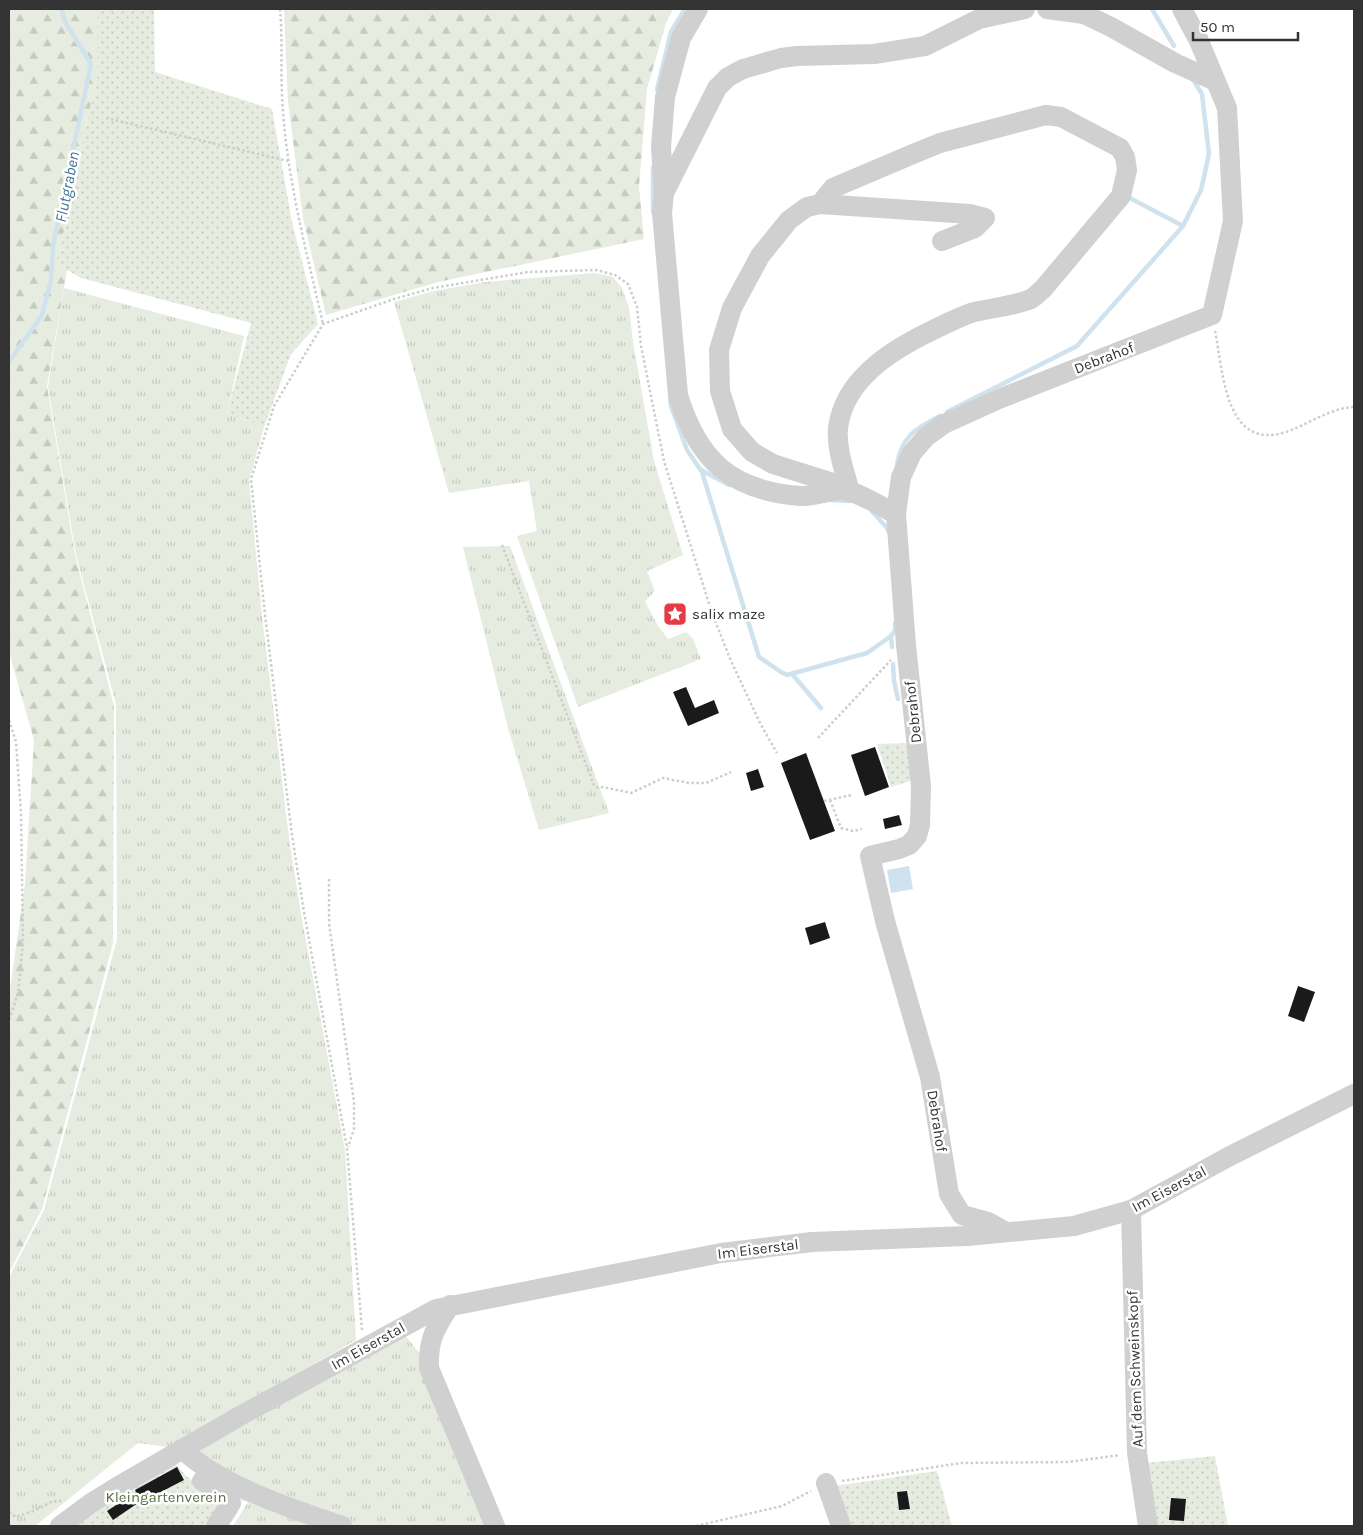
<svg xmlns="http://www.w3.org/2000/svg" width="1363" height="1535" font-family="Karla,sans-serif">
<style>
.grass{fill:url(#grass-tufts)}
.forest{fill:url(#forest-firs)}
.garden{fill:url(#garden-dots)}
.water{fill:#cfe2ee}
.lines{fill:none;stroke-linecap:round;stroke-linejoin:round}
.stream{stroke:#cfe2ee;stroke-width:4.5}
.building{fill:#1a1a1a}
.path{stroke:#cdcdcd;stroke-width:2.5;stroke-dasharray:2.5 2.5;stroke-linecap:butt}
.minor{stroke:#d0d0d0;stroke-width:20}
.labels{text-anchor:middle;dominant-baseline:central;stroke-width:5;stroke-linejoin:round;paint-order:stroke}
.street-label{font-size:15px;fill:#333;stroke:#fff}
.poi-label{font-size:15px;fill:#333;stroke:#fff;text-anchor:start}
.park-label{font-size:15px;fill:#56703f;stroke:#fff}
.water-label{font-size:16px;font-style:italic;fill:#3f7597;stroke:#fff}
</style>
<defs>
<pattern id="grass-tufts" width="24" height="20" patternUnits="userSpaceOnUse" patternTransform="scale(1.25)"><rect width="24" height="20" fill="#e6ecdf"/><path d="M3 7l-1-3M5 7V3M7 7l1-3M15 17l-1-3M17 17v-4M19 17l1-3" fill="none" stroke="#c6cbc0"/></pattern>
<pattern id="forest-firs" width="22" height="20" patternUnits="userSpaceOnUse" patternTransform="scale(1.25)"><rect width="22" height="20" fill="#e6ecdf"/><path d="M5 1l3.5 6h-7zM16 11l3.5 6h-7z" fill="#c6cbc0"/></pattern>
<pattern id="garden-dots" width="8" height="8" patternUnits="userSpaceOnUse" patternTransform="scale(1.25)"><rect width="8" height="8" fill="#e6ecdf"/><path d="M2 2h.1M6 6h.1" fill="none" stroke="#c6cbc0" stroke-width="1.8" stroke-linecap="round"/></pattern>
</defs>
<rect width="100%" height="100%" fill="#fff"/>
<g class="grass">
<path d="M595,273L613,277L622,288L629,308L633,342L654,461L683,555L647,571L655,591L645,601L658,626L668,639L686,632L693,639L701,659L578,707L517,536L537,531L529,481L449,493L394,302L434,291L485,282Z"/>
<path d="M64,288L244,336L227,413L264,427L249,481L262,616L289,838L301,914L345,1150L356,1340L168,1447L138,1443L35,1526H9V1277L44,1210L117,939L116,704L76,555L48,387Z"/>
<path d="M510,546L609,813L539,830L508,728L463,547Z"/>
<path d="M404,1334L422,1356L490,1526H233L248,1502L236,1499L183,1455Z"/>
</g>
<g class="forest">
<path d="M9,9H98V71L57,264L67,270L47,386L75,555L114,706L113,943L42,1209L9,1273V996L25,884L34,740L9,652Z"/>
<path d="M284,9H673L666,23L647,89L639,186L644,239L438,282L326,315L303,218L288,102Z"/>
</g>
<g class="garden">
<path d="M98,9H154L155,72L272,109L292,222L318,324L291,354L264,427L227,413L251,323L81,278L57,264L98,71Z"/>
<path d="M910,743L913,780L891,787L877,744Z"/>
<path d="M1215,1456L1228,1526H1129L1150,1523L1146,1463Z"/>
<path d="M176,1464L186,1476L238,1512L229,1526H76L95,1508Z"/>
<path d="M937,1471L952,1526H850L835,1486Z"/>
</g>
<path class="water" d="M909,866L913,889L891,893L887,870Z"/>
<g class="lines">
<g class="stream">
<path d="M1152,9L1174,46"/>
<path d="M657,90L671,32L685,9"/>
<path d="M653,167V212"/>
<path d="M1126,196L1183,226"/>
<path d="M9,362L42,315L51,280L53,246L91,64L64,20L62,9"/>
<path d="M670,399L671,406L687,450L702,472L759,657L781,672L787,675L867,653L891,636"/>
<path d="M947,412L1077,346L1183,226L1201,190L1209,154L1202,94L1192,78"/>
<path d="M897,465C901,437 916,428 940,416"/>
<path d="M701,470L729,485"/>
<path d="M831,500L850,501"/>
<path d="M871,510L887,528L889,533"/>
<path d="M892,647L891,636L895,631V623"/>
<path d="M893,664L894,681L898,699"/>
<path d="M792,674L821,708"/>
</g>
</g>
<g class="building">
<path d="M686,687L695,708L714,700L719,713L688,726L673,692Z"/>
<path d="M875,747L889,787L865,796L851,755Z"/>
<path d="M806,753L835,831L810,840L781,763Z"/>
<path d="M758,769L764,787L751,791L746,773Z"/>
<path d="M899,815L902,825L885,829L883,819Z"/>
<path d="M825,922L830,938L810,945L805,928Z"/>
<path d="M1298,986L1315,992L1304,1022L1288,1016Z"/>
<path d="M177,1467L184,1480L155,1495L156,1498L144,1505L141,1501L113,1520L107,1511L136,1492L135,1490Z"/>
<path d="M907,1491L910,1509L899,1510L897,1492Z"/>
<path d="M1171,1498L1186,1499L1184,1521L1169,1520Z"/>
</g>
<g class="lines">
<g class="path">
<path d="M280,9C283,43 280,77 283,111C288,183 307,254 323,324"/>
<path d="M106,118L288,161"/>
<path d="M1215,331C1223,371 1225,452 1286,432C1309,424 1330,408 1354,407"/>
<path d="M502,545L594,785L598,788L603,787L631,793L663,778L689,783H706L731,772"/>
<path d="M9,720L16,742L21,813L23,942L18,993L9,1021"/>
<path d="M818,738L891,660"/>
<path d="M830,800L841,828L853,831L862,829"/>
<path d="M824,801L852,795"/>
<path d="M329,879V923L354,1102V1129L348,1147"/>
<path d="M362,1330L347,1148L304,912L292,835L265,615L251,479L274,406L323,324L394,299L433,288L528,272L596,270L615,275L628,284L637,307L641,346L664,461L712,613L731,661L761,725L777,753"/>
<path d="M842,1481L961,1463L1068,1462L1120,1455"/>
<path d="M9,1512L16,1517L36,1510L53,1501H64"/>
<path d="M696,1526L782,1506L811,1491"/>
</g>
<g class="minor">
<path d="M698,9L681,38L665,97L661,147L664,193L662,213L678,395C698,461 732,491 801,496C814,497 833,489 843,490C859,492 880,506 896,514"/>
<path d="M1047,9L1084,14L1111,27L1175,63L1215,81"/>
<path d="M664,193L717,88L728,77L743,69L781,58L797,56L874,54L925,46L979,19L1025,9"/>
<path d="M820,204L833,188L913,154L940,143L1046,115L1061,117L1120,148L1125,157L1127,170L1121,196L1043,289C1039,292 1035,297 1031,299C1015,306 989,308 971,313C957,318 943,325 929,332C890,351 844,380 838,428C836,449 845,472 850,492"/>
<path d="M840,490L830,482L773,464L752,452L732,429L720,391L719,350L732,308L760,256L789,220L807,207L820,204L970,214L985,218L975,228L942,241"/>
<path d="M1131,1210L1137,1453L1148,1526"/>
<path d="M1006,1232L988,1222L962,1215L949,1194L930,1077L885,921L870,856L899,849L909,845L917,836L920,825L921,786L906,645L896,514L901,477L912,453L926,437L944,424L999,399L1212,315L1233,221L1227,108L1199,41L1182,9"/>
<path d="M450,1305C435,1329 428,1339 429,1368L495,1526"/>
<path d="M182,1449C222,1487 291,1508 342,1526"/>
<path d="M202,1481C213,1487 226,1492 231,1503L216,1526"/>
<path d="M826,1483L841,1526"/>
<path d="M60,1526L91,1503L117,1487L238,1417L436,1309L721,1253L812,1242L967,1236L1074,1226L1131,1210L1230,1156L1354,1094"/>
</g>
</g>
<defs>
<g id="sight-square" transform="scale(1.25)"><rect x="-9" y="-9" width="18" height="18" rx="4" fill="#e63946" stroke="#fff"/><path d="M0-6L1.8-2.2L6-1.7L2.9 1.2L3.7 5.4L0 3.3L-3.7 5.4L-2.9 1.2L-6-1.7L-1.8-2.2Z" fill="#fff"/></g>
</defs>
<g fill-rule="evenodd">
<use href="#sight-square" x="675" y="614"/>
</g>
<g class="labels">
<g class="street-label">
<text transform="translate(1104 358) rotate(-21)">Debrahof</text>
<text transform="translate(913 712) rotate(-96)">Debrahof</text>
<text transform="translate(937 1121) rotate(81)">Debrahof</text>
<text transform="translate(1169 1189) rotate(-28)">Im Eiserstal</text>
<text transform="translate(758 1249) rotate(-7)">Im Eiserstal</text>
<text transform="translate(368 1346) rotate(-29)">Im Eiserstal</text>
<text transform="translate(1135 1369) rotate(-92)">Auf dem Schweinskopf</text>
</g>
<g class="poi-label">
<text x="692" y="614">salix maze</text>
</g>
<g class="park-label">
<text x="166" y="1497">Kleingartenverein</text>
</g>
<g class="water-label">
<text transform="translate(67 187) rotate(-79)">Flutgraben</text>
</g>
</g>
<rect width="1363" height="1535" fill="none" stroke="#333333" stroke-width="20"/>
<path d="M1193 32v8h105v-8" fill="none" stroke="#333333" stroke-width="2.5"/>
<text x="1200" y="32" font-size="15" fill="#333333" stroke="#ffffff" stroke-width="4" paint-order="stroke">50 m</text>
</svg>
